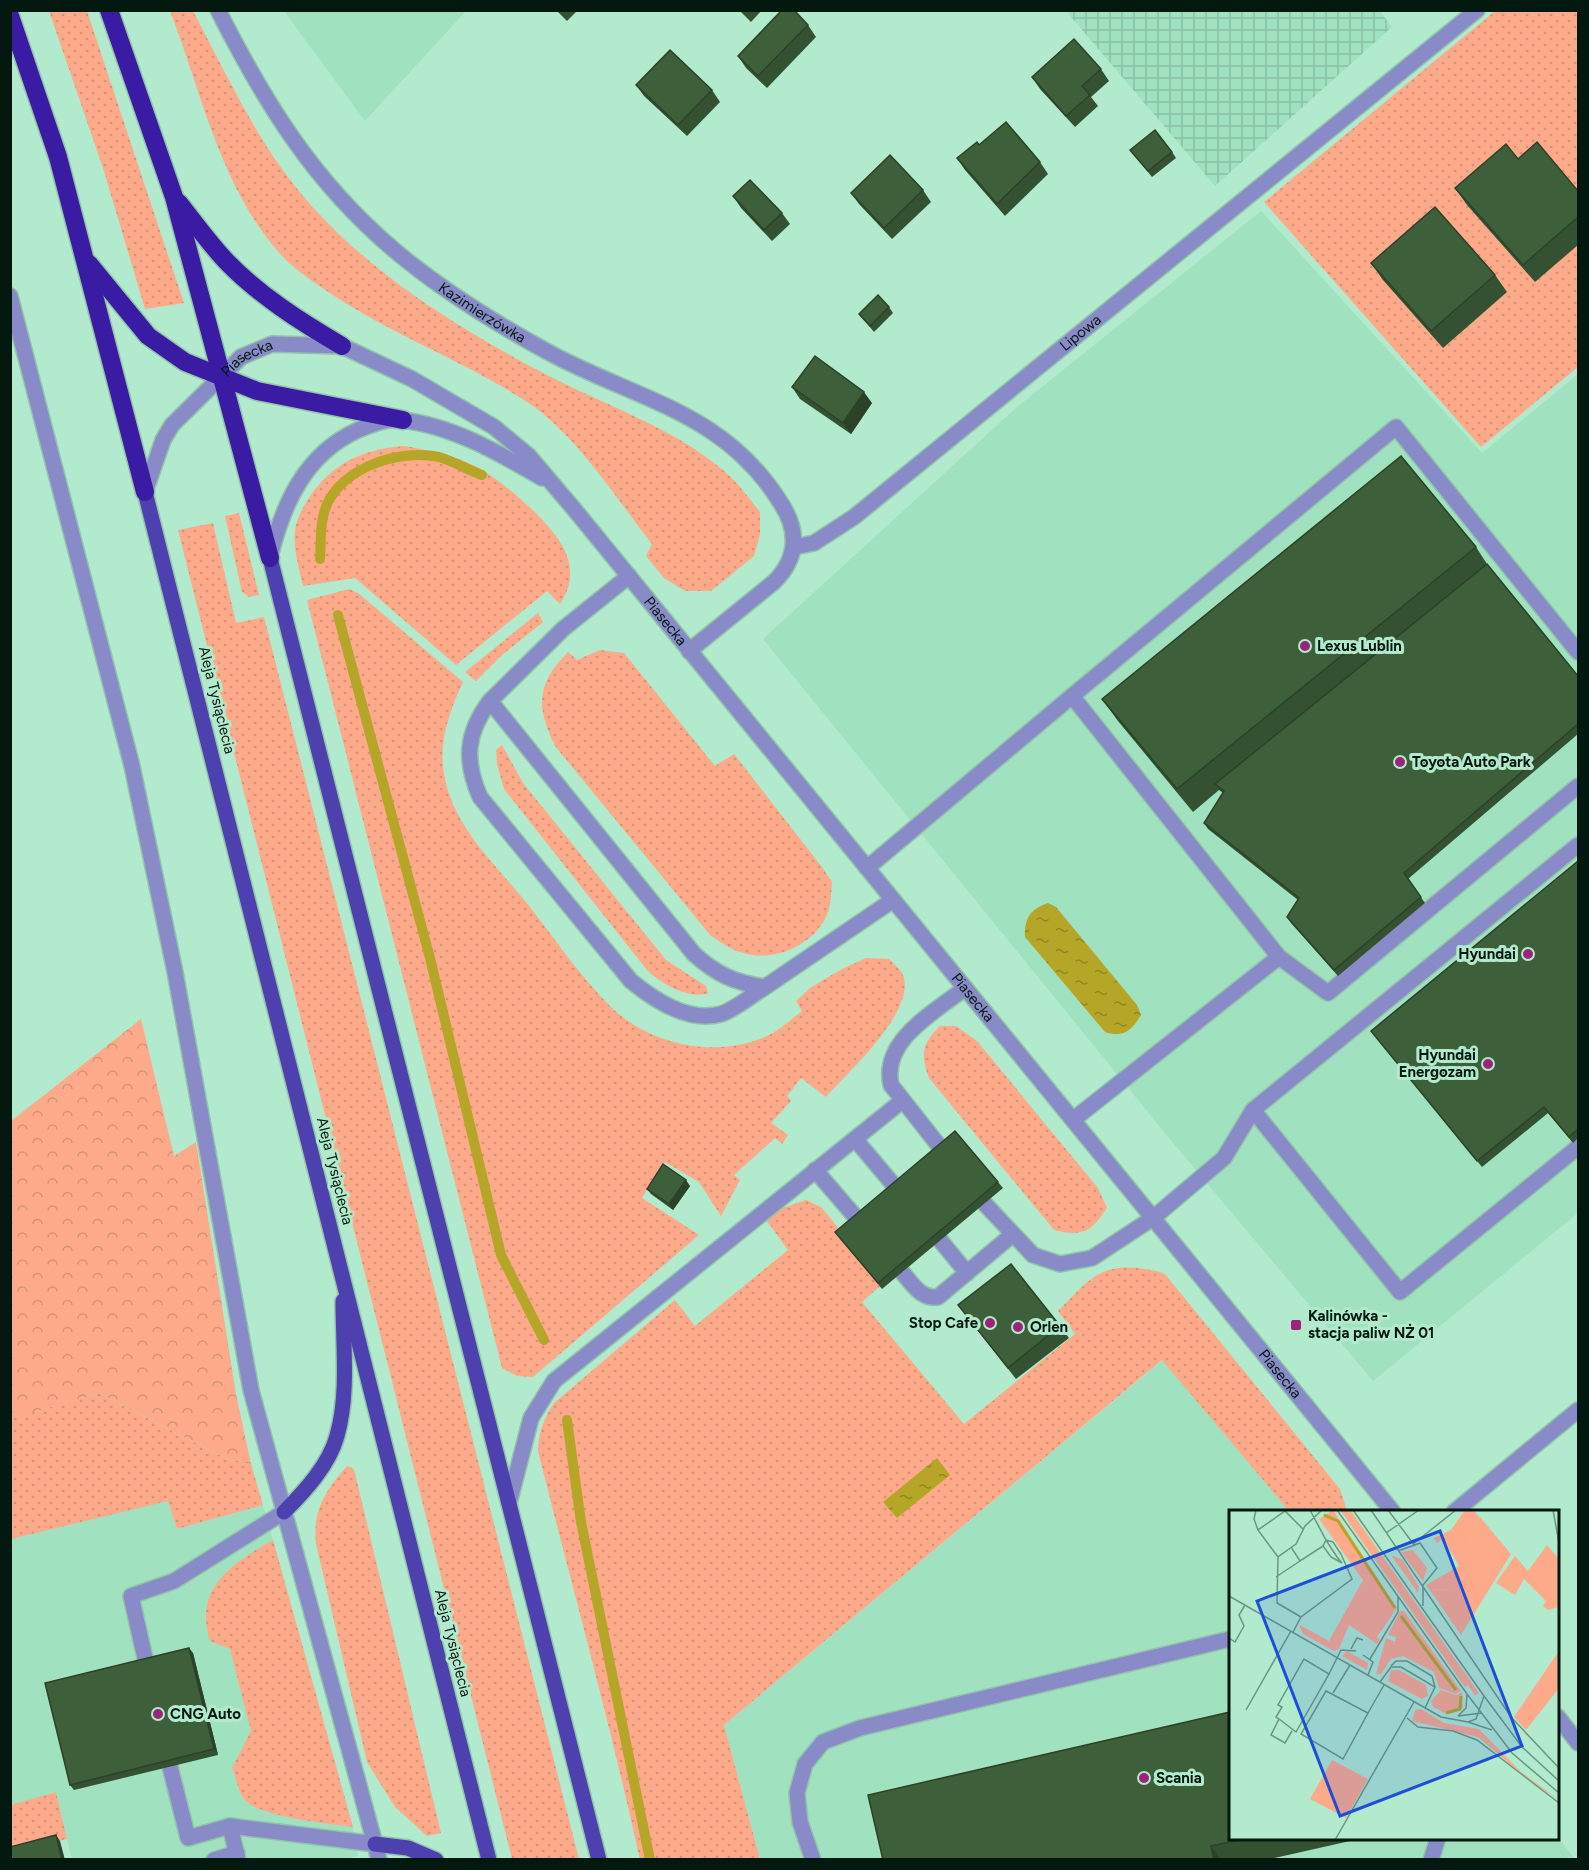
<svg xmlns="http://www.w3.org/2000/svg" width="1589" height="1870" font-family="Figtree,sans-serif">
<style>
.built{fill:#a0e2c0}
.industrial{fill:url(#industrial-grid)}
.grass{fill:url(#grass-dots)}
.forest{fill:url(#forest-crowns)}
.water{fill:url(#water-ripples)}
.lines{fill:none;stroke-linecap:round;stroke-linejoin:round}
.stream{stroke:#b6a628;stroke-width:10}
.service-casing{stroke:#92c4aa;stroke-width:18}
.minor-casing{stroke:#92c4aa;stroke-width:18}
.tertiary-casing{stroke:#92c4aa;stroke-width:18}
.primary-casing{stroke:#92c4aa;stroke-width:18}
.motorway-casing{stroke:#92c4aa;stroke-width:21}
.service{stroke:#888bc7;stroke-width:15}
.minor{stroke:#888bc7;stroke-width:15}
.tertiary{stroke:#888bc7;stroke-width:15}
.primary{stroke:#4c41af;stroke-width:15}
.motorway{stroke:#3a1ba4;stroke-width:18}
.wall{fill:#345231}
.shaded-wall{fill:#2b4228}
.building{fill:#3d5f39;stroke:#2b4228;stroke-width:1.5}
.poi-dot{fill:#9c227a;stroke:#b1eacc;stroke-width:2}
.labels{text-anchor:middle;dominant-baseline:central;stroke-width:6;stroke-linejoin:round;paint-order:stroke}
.street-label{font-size:15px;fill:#03180e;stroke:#b1eacc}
.poi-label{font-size:15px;font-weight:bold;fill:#03180e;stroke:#b1eacc;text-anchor:start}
.inset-river{fill:none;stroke:#b6a628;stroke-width:3}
.inset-road{fill:none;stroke:#6b9680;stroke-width:1.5}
.view{fill:#1d4ed8;fill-opacity:0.15;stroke:#1d4ed8;stroke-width:3}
.inset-edge{fill:none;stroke:#03180e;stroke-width:3}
</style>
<defs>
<pattern id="industrial-grid" width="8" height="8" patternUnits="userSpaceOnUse" patternTransform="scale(1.5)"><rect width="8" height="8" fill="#a0e2c0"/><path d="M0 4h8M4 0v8" fill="none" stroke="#88c1a4"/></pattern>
<pattern id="grass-dots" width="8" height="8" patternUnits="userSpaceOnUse" patternTransform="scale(1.5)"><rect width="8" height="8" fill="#fdaa8a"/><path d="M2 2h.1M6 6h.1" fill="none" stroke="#d79276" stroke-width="1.8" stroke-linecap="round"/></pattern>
<pattern id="forest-crowns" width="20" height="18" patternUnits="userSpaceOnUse" patternTransform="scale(1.5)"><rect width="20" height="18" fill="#fdaa8a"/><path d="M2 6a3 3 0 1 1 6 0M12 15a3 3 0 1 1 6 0" fill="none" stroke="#d79276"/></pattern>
<pattern id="water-ripples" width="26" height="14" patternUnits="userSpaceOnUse" patternTransform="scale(1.5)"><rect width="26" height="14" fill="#b6a628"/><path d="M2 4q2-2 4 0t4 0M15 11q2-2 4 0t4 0" fill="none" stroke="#928621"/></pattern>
</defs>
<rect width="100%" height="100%" fill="#b1eacc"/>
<g class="built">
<path d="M284,11H466L365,121Z"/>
<path d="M1261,211L1482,453L1578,374V1213L1373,1381L1169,1138L763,639L1017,407Z"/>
<path d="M1163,1360L1289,1511L1230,1512V1838H1558L1575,1859H760L724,1725Z"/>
<path d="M169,1500L177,1529L263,1505L353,1827L358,1856L341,1860L72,1859L56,1793L11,1805L10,1539Z"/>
</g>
<path class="industrial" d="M1380,11L1392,27L1215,186L1066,11Z"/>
<g class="grass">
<path d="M49,11H87L184,303L145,309L103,168Z"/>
<path d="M170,11H193C217,56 239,103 267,147C332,250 439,318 545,374C606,406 671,426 724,471C738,483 749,498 760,512V534L754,556L711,591H685L664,578L646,556L652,544C615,497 576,434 527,402C466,362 397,337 336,297C318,285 297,272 282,256C220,188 202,93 170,11Z"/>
<path d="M1495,11H1578V367L1481,447L1264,202Z"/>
<path d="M404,446C428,450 453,455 475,466C502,480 558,527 567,556C573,574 570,589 560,604L547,591L456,665L355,578L303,586C299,568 293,549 295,531C296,521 302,509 307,501C330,464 362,449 404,446Z"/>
<path d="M239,513L259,595L249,597L242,592L225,516Z"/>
<path d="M213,523L236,623L264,617L579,1859H512L178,530Z"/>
<path d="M349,589L358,593L463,682C449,712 437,745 445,779C455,828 495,864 526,902C553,936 578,974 609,1005C649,1046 721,1061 773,1033C783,1027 793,1018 802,1011L796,1001L810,988L840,970L866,958L889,959C893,963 899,968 902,973C920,1008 847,1073 826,1097L801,1078L787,1096L791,1101L771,1123L788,1135L782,1144L775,1138L734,1175L740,1180L721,1216L699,1182L665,1162L642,1198L699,1235L533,1377L517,1376L502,1368L307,600Z"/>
<path d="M538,613L543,622L502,655L476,681L465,672Z"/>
<path d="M600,650L624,653L715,766L734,754L822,867L832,882C831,894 831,909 825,919C809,948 771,963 740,952C729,949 720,941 711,936L555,746C536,707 536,684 568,652L577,660Z"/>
<path d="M502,745L523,783L666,960L706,986L708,993C689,1000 660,983 647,970L504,789L497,764L496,750Z"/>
<path d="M940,1026H956L977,1041L1098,1188L1107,1208C1091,1232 1083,1237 1054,1230L929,1078C920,1055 922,1043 940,1026Z"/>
<path d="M806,1200L821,1207L884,1283L862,1302L964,1424L1075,1334L1058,1311C1085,1285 1096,1264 1137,1268C1147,1269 1155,1270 1165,1274L1340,1489L1347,1511H1289L1162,1360L724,1725L760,1859L640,1860C610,1722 572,1587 538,1451C538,1433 544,1418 554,1403L675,1300L695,1326L788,1250L767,1221L780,1209Z"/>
<path d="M99,1393L223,1457L251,1464L263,1505L177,1529L168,1501L11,1539L10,1419Z"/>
<path d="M347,1466L354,1469L441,1833L427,1836L395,1807L367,1762L316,1544C312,1511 325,1491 347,1466Z"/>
<path d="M273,1540L353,1827C330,1824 257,1817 244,1799C238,1791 236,1777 232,1768L251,1731L230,1649L210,1641C193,1588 232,1563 273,1540Z"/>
<path d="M56,1792L67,1839L11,1852V1805Z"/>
</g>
<path class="forest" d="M141,1019L174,1156L196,1142L236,1394L251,1464L223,1457L99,1393L11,1419V1121Z"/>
<g class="water">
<path d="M1048,903L1056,907L1137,1005L1141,1015C1132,1031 1122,1038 1105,1032L1025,937C1024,919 1030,909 1048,903Z"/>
<path d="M937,1458L950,1475L897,1518L883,1502Z"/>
</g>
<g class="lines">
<g class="stream">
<path d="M320,559C321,545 320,530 323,517C332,470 397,448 439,457C453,461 468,470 482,475"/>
<path d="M338,615L430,958L501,1255L544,1340"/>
<path d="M567,1420L581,1522L650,1860"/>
</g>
<g class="service-casing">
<g id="service">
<path d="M629,576L563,629L490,701L694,954C716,974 735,983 765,987L893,900"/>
<path d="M1578,652L1396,427L1072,696L1279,957L1328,993L1578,786"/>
<path d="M490,701C466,733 464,760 480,797L631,981C654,1000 689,1023 721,1014C736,1009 752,995 765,987"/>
<path d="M1578,845L1253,1110L1400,1292L1578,1147"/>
<path d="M867,868L1072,696"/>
<path d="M1074,1119L1279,957"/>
<path d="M855,1139L897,1189"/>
<path d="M943,1151L891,1085C881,1040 935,1012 965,988"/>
<path d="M815,1170L859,1221"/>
<path d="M984,1203L1033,1255L1060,1264L1092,1258L1153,1218L1224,1158L1253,1110"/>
<path d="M940,1240L967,1273"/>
<path d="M902,1272C913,1285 921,1299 938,1297L1012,1235"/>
<path d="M509,1503L531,1418L554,1381L902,1101"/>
<path d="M1454,1512L1578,1410"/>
<path d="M149,1676L131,1596L174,1581L284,1512"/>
<path d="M165,1747L188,1838L230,1826L375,1844L379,1860"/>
<path d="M230,1826L238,1860"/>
<path d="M214,1860L237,1853"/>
<path d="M813,1860L800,1822L797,1793L805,1764L823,1742L860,1728L1230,1639"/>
<path d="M1431,1860L1438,1838"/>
</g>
</g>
<g class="minor-casing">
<g id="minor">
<path d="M10,296L132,766L175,972L251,1390L375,1844"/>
<path id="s1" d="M794,547L814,543L854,517L1477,10"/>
</g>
</g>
<g class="tertiary-casing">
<g id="tertiary">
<path id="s2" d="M218,10C265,103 313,181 393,249C441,290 493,322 548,352C636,400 725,411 782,505C799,532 798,558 774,582L689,651"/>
<path id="s3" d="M145,492L163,440L172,425L241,357L272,344L342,346L412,379L494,427L529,456L574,509L1393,1512"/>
<path d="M270,557C283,504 305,454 358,430C372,424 387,418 402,420C453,426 499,453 542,478"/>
<path d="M1558,1717L1578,1743"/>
</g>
</g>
<g class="primary-casing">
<g id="primary">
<path d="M145,492L489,1860"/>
<path d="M270,558L599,1860"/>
<path d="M284,1512C305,1491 329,1465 337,1436C349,1394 343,1345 343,1301"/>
<path d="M375,1844L408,1848L436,1860"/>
</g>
</g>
<g class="motorway-casing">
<g id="motorway">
<path d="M109,10L174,197L270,558"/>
<path d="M10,16L58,157L145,492"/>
<path d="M179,203C194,222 209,243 226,261C260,296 301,322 342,346"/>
<path d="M89,264L148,336L185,362L257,391L403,420"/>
</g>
</g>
<use href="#service" class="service"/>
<use href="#minor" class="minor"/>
<use href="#tertiary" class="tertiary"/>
<use href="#primary" class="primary"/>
<use href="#motorway" class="motorway"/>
</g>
<g class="wall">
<path d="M556,10H578L567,21Z"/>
<path d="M739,10H762L751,22Z"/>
<path d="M808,25L816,37L767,88L746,68L738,56Z"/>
<path d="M1101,69L1109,81L1091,97L1098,106L1075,127L1040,89L1032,77Z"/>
<path d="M636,85L712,90L720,102L687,136L644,96Z"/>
<path d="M979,145L1040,162L1048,174L1005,216L965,170L957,158Z"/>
<path d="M1130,150L1172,152L1176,158L1152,177Z"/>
<path d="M1518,159L1578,191V245L1535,282L1467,205L1455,188Z"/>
<path d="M923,190L931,202L892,239L859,204L851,193Z"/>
<path d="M733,196L782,213L790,224L772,241L741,208Z"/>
<path d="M1371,263L1495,275L1507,292L1443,348L1383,280Z"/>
<path d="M889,307L893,313L874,332L859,314Z"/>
<path d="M792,387L872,403L851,434L800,399Z"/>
<path d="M1476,547L1487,564L1578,676V734L1408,879L1425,903L1338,976L1291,923L1287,917L1298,900L1208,829L1204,823L1223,793L1219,790L1193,812L1118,721L1102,699Z"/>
<path d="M1578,861V1138L1573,1143L1548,1113L1482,1167L1371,1031Z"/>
<path d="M998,1182L1003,1188L882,1289L835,1232Z"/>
<path d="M690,1186L673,1210L651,1194L647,1189Z"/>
<path d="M958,1305L1060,1326L1069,1338L1016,1379Z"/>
<path d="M193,1653L218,1755L74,1790L70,1785Z"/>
<path d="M1230,1839H1359L1266,1860H883Z"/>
</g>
<g class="shaded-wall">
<path d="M864,392L872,403L851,434L843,423Z"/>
<path d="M686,1180L690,1186L673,1210L669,1204Z"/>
<path d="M189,1648L193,1653L218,1755L214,1749Z"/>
<path d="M56,1835L60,1841L65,1860H62Z"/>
<path d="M1211,1846L1221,1860H1214Z"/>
</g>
<g class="building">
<path d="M782,10H794L808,25L758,76L738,56Z"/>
<path d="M1074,39L1101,69L1082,86L1090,95L1066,116L1032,77Z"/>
<path d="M670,50L712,90L678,125L636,85Z"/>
<path d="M1006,122L1040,162L997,204L957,158L977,142L979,145Z"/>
<path d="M1155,130L1172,152L1148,171L1130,150Z"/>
<path d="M1537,142L1578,191V217L1523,265L1455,188L1506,144L1518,159Z"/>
<path d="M890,155L923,190L884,228L851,193Z"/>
<path d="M750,180L782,213L764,230L733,196Z"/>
<path d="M1435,207L1495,275L1431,331L1371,263Z"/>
<path d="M878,295L889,307L870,326L859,314Z"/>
<path d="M815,356L864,392L843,423L792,387Z"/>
<path d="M1401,456L1476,547L1177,789L1102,699Z"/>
<path d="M1487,564L1578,676V724L1404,873L1421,897L1334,970L1287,917L1299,898L1204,823L1224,791L1215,784Z"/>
<path d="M1578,861V1129L1569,1137L1544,1107L1477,1161L1371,1031Z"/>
<path d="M955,1131L998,1182L878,1283L835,1232Z"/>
<path d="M663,1164L686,1180L669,1204L647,1189Z"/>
<path d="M1011,1264L1060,1326L1008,1368L958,1305Z"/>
<path d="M189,1648L214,1749L70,1785L45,1683Z"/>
<path d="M1230,1712V1839H1244L1211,1846L1214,1860H883L868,1795Z"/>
<path d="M56,1835L62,1860H10V1847Z"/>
</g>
<g class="poi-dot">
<circle cx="1305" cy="646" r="6"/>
<circle cx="1400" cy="762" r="6"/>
<circle cx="1528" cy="954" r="6"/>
<circle cx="1488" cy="1064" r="6"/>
<circle cx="990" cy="1323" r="6"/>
<rect x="1290" y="1319" width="12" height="12" rx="3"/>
<circle cx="1018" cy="1327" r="6"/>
<circle cx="158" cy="1714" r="6"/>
<circle cx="1144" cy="1778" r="6"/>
</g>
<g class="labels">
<g class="street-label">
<text stroke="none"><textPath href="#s2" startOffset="408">Kazimierzówka</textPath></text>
<text stroke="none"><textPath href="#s1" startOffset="360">Lipowa</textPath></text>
<text stroke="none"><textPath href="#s3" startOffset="174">Piasecka</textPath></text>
<text stroke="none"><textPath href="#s3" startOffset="705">Piasecka</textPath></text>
<text transform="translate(217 700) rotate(76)">Aleja Tysiąclecia</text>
<text stroke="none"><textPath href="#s3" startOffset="1191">Piasecka</textPath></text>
<text transform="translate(335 1171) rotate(76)">Aleja Tysiąclecia</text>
<text stroke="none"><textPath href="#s3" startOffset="1677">Piasecka</textPath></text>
<text transform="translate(453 1643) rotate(76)">Aleja Tysiąclecia</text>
</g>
<g class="poi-label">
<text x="1317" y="646">Lexus Lublin</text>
<text x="1412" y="762">Toyota Auto Park</text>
<text x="1516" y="954" text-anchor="end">Hyundai</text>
<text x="1476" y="1055" text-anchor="end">Hyundai<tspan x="1476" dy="17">Energozam</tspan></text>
<text x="1308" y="1316">Kalinówka -<tspan x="1308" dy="17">stacja paliw NŻ 01</tspan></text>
<text x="978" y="1323" text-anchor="end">Stop Cafe</text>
<text x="1030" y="1327">Orlen</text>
<text x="170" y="1714">CNG Auto</text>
<text x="1156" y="1778">Scania</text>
</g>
</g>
<g transform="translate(1229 1510)">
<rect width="330" height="330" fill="#b1eacc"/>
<path d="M104,0L168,98L148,127L151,130L148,134L120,115L110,139L105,141L74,124L71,118V115L100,131L134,70L90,9ZM111,0H121L250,183L246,186L239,175L236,177ZM236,0H244L251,7L240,31L241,62L221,80L200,79L197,75L230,56L214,28L208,33L205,28L222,20ZM184,40L198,58L194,71L172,42ZM162,45L174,50L190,77L189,83ZM171,101H175L232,181L227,184L210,178L205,162L174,146L162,149L152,164H147L157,128L166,132L167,127L159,125ZM118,141L139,153L138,160L113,146ZM330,141V178L297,220L285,207ZM162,160H170L197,175L199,186L193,189L159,171ZM212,180L227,185L233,182L234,198L218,204L204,197L202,191ZM192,199L215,213L250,219L292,262L330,290L301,271L249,227L183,211L186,200ZM103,250L139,269L117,308L81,289Z" fill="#fdaa8a"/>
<path d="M251,7L282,44L232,125L200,79L221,80L241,62L238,55L240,31Z" fill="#fdaa8a"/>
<path d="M318,35L330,49V97L319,100L314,96L317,91L295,69L286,85L267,73L286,46L299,61Z" fill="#fdaa8a"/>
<path class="inset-river" d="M95,5L109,11L166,98M172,106L227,180M217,203L231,199L232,186"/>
<path class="inset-road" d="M27,0L25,9L29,20M108,0L238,184M124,0L255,186M142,0L282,207L330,258M159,0L186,36M324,0L330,33M157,23L190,0M97,30L108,47L113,53L102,47L94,36ZM184,34L227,0M62,37L71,51L94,36M169,41L191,33L208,58L194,75M49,47L29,20L56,1L74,19M47,67L71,51M194,75V96M0,86L212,207L239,212L247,209L255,186M72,107L48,93L49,47L67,34L76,16L93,0M64,122L72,107L123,69L112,44L104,32L97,30L81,0M0,128L6,132L15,116L10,105L16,95M122,139L128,128L134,130M134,145L144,152L139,165M141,149L169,102V86M162,156L167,151H178L203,166L206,177M100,164L112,140L127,141M151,172L162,157H172L206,177L196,198M97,181L139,203L114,249L72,224ZM104,183L121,155M238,184L283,243L330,283M255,186L293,237L330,271M17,200L62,121M139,203L155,175M229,206L237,198L238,184M229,206L253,203M178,208L189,217L224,221L248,230L330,293M50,209L67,222L100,164L75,149L49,195L53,197L47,207L50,209L42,225L56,233L63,221M239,212L263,220M106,330L185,192"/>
<path class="view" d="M211,21L293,236L111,306L28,91Z"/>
<rect width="330" height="330" class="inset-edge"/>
</g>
<rect width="1589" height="1870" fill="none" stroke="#03180e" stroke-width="24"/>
</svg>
